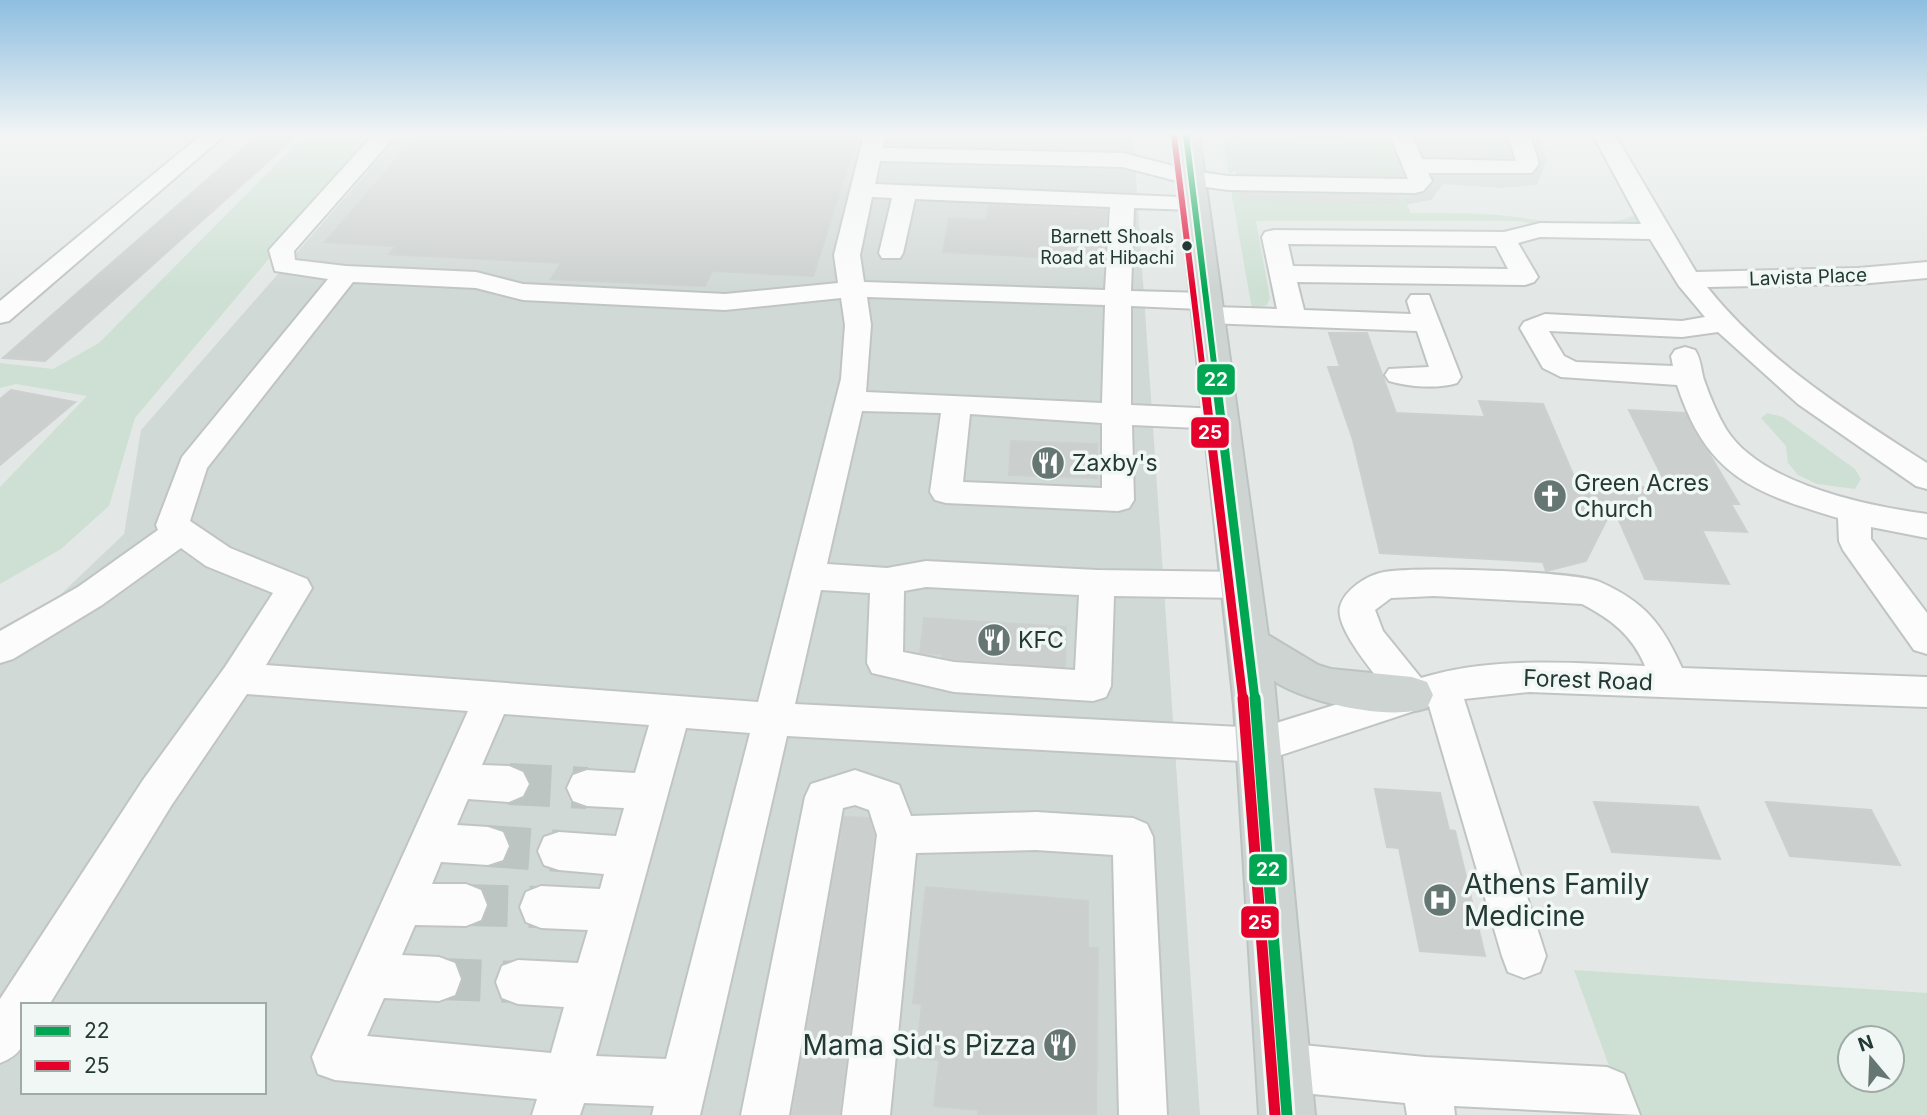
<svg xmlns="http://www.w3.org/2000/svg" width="1927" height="1115" font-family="Inter,sans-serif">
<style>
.built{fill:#d1d9d6;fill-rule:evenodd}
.green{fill:#cde0d3;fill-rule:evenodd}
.building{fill:#cbcfcd;stroke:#ccd1cf;stroke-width:2}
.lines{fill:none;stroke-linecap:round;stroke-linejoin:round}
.minor-tunnel{stroke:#bdc5c2;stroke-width:42;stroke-dasharray:42 21;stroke-linecap:butt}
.minor-casing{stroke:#c0c5c3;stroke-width:4}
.major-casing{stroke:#bcc4c2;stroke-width:4}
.minor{fill:#fbfcfb;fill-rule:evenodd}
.major{fill:#ced4d2;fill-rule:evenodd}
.bus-1-far2-casing{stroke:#f1f7f4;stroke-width:10}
.bus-1-far1-casing{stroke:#f1f7f4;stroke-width:14}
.bus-1-casing{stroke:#f1f7f4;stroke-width:17}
.bus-2-far2-casing{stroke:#f1f7f4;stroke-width:10}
.bus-2-far1-casing{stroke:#f1f7f4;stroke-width:14}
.bus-2-casing{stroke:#f1f7f4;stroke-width:17}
.bus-1-far2{stroke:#00a651;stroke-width:6}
.bus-1-far1{stroke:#00a651;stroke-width:9}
.bus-1{stroke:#00a651;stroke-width:11}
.bus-2-far2{stroke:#e4002b;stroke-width:6}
.bus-2-far1{stroke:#e4002b;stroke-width:9}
.bus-2{stroke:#e4002b;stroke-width:11}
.bus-dot{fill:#233934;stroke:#f1f7f4;stroke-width:2.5}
.labels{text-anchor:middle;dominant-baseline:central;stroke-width:7;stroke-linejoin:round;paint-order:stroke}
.far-bus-label{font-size:18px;fill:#233934;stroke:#f1f7f4;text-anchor:end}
.far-street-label{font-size:19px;fill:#233934;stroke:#f1f7f4}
.poi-label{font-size:23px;fill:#233934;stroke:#f1f7f4;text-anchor:start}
.street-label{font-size:23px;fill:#233934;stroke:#f1f7f4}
.near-poi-label{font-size:28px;fill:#233934;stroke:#f1f7f4;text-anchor:start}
.line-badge{stroke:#f1f7f4;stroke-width:2.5}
.badge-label{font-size:19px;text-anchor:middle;font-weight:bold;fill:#fff}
</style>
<rect width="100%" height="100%" fill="#e3e8e6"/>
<g class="built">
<path d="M400,135H1133L1200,1115H0V628L60,595L124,534L141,430ZM23,1005H264V1092H23Z"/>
<path d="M1230,135H1539L1547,161L1537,185L1500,188L1443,184L1431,200L1399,206L1241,203Z"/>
</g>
<g class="green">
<path d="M305,135H373L135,418L109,506L61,549L0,584V487L87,396L16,384L0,388V363L53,369L99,343Z"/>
<path d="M1229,138L1383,143L1391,147L1402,179L1394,181L1376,175L1365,152L1351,146L1250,142L1238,146V168L1229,175L1224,142Z"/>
<path d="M1231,190H1239L1242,201L1400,205L1396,195H1410L1411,199H1404L1411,213C1439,213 1469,213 1497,215C1544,219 1589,234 1635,215L1640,223L1543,226L1518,221H1256L1270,298L1267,305L1252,309Z"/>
<path d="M1767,413L1783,417L1855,469L1861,479L1855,489L1817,484L1798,475L1788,463L1786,446L1761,418Z"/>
<path d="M1574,970L1927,993V1115H1627ZM1850,1038H1892V1080H1850Z"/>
</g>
<g class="building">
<path d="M258,135H298L45,361L3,358Z"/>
<path d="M417,135H858L813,276L712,271L705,286L551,279L561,263L389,254L396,246L325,242Z"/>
<path d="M989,205L1106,209L1104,260L943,252L949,219L987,220Z"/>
<path d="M1329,333H1367L1396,413L1485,417L1479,401L1543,404L1577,484L1668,488L1629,410L1685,413L1739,504H1731L1747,532L1702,530L1729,584L1645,579L1613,507L1586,561L1546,571L1543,562L1380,553L1353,440L1328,367H1340Z"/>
<path d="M11,390L75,402L0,465V399Z"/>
<path d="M1011,441L1097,444V478L1009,475Z"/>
<path d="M924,618L1066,627L1065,667L954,659L942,657V654L920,653Z"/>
<path d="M1375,789L1440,793L1449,830L1455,831L1485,956L1420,951L1399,848L1387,847Z"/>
<path d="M1594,802L1698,807L1720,859L1612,852Z"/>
<path d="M1766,802L1871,810L1900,865L1790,856Z"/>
<path d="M844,817L869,818L874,835L839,1115H792Z"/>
<path d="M926,887L1088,901V948H1098L1096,1115H978L979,1110L934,1106L939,1060L916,1058L922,1004L913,1003Z"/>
</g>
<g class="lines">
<g class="minor-tunnel">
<path d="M509,784L587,788"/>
<path d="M488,846L559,851"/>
<path d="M466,905L541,907"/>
<path d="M439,979L518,982"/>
</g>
<g class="minor-casing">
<g id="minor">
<path d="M201,135H225L9,321L0,323V301Z"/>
<path d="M373,135H396L294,251L295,260L346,266L476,272L523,284L725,294L838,283L834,255L864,135H886L883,148L1123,153L1193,171L1228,176L1408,179L1390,135H1412L1422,159L1516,161L1508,135H1530L1539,164L1532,173H1428L1432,181L1423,191L1415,193L1228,190L1192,185L1123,167L880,161L875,184L1203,198L1207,203L1203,208L1195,210L1134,208L1131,291L1205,293L1214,295L1218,301L1212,307L1277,309L1262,237L1265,232L1274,230L1504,232L1540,223L1641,224L1593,135H1615L1696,272L1859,268L1927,262V278L1859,284L1707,287C1766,361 1849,413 1927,463V489L1916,486L1798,404L1718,332L1682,337L1549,331L1564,356L1576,362L1673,366L1671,356L1675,350L1685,347L1695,350C1701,359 1701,370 1704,380C1710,397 1717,414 1726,429C1760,484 1867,506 1927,514V538L1871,527V539L1927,613V654L1914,650L1843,550L1839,541L1838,518C1752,492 1707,476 1677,385L1561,377L1543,368L1520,328L1524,322L1545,314L1682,321L1705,317L1679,286L1650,239L1540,237L1518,243L1538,277L1534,282L1525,285L1297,282L1304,310L1411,314L1407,301L1411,295H1429L1461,377L1457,383C1437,389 1409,387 1389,381L1385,375L1389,369L1429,367L1417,331L1207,323L1198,321L1194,315L1200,309L1131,306V405L1220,409L1230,412L1235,419L1230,426L1220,429L1132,425L1134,500L1129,508L1118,511L946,503L935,500L930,492L941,413L862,411L827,564L887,568L926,561L1097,570L1242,572L1254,576L1259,585L1254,594L1242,598L1114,596L1111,686L1106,697L1093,701L954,692L872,673L867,663L870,593L821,590L795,704L1260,728L1386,689C1374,673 1335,628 1340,607C1344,590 1367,575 1384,572C1414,566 1575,571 1600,582C1645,602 1662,624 1682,668L1927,677V707L1529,692L1464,699L1546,956L1540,972L1524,978L1508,972L1502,956L1429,706L1260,762L787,736L700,1115H652L654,1106L584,1103L580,1115H532L537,1099L335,1080L318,1074L312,1057L468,711L247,694L171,806L49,1005H23C23,1035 32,1050 0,1063V999L143,780L225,667L273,593L206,566L181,548L102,605L13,659L0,663V631L78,587L158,530L156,525L182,457L328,279L275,271L269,250ZM872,197L892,198L879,253L882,258H900L903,253L915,199L1110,207L1105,290L864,282L860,255ZM1288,244L1496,246L1508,269L1293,266ZM353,282L476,288L523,300L725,310L841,298L845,325L841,379L758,702L266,665L312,588L307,579L230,548L190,521L207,468ZM867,297L1105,305L1102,403L866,392L871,325ZM970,414L1102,423V488L963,482ZM926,587L1079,595L1075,670L954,662L903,652L904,591ZM1434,596L1582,604C1611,619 1632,635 1645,666C1570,663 1493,656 1421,678L1383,631L1375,610L1391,598ZM504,714L649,725L635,773L587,770L573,775L567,788L573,801L587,806L624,808L616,836L559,832L544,837L538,851L544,865L559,870L604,874L600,889L541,886L526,892L520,907L526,922L541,928L588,930L578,963L518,960L502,966L496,982L502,998L518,1004L564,1007L551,1053L367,1036L384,998L439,1001L455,995L461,979L455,963L439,957L402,955L415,925L466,926L481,920L487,905L481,890L466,884H432L441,862L488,865L503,860L509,846L503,832L488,827L457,825L468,799L509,802L523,796L529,784L523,772L509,766L482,765ZM686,728L750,733L666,1059L596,1056Z"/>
<path d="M855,770L899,785L911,816L1036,812L1133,818L1147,824L1153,837L1167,1115H1119L1113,855L1036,850L916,853L890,1115H842L877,835L869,810L855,805L843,808L789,1115H741L805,797L811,784Z"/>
<path d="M1282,1043L1425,1057L1607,1067L1624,1074L1640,1115L1454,1106L1455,1115H1407L1405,1103L1282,1091L1265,1084L1258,1067L1265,1050Z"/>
</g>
</g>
<g class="major-casing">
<path id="major" d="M1173,135H1199L1268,635L1318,665L1331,669L1412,677L1427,682L1433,695L1427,708C1389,721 1308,703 1274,681L1315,1115H1259L1234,706Z"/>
</g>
<use href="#minor" class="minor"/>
<use href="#major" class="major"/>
<g class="bus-1-far2-casing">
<path id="bus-1-far2" d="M1186,135L1216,380"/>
</g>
<g class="bus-1-far1-casing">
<path id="bus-1-far1" d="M1216,379L1255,700"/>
</g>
<g class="bus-1-casing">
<path id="bus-1" d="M1255,698L1287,1115"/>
</g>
<g class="bus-2-far2-casing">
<path id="bus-2-far2" d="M1174,136L1204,380"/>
</g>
<g class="bus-2-far1-casing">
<path id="bus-2-far1" d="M1204,379L1243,700"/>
</g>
<g class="bus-2-casing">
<path id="bus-2" d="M1243,698L1275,1115"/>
</g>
<use href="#bus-1-far2" class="bus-1-far2"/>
<use href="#bus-1-far1" class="bus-1-far1"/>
<use href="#bus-1" class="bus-1"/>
<use href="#bus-2-far2" class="bus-2-far2"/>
<use href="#bus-2-far1" class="bus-2-far1"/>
<use href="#bus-2" class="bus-2"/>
</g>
<linearGradient id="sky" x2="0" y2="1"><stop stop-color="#8ebee0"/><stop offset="0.46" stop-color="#f2f5f4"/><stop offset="1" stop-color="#f2f5f4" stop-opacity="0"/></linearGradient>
<rect width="1927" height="291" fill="url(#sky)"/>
<defs>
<g id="restaurant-disc" transform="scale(1.75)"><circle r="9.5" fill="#667672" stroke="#f1f7f4"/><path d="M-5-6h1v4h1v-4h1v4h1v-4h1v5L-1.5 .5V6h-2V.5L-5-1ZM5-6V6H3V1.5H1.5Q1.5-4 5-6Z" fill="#fff"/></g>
<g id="church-disc" transform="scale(1.75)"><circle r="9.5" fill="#667672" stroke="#f1f7f4"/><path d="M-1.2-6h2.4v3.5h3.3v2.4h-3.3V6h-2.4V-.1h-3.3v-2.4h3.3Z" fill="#fff"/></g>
<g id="hospital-disc" transform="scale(1.75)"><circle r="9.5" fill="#667672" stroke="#f1f7f4"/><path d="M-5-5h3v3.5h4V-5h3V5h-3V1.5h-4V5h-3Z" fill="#fff"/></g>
</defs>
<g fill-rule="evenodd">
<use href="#restaurant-disc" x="1048" y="463"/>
<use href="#church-disc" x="1550" y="496"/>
<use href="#restaurant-disc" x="994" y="640"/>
<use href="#hospital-disc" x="1440" y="900"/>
<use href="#restaurant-disc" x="1060" y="1045"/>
</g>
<circle class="bus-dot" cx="1187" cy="246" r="6"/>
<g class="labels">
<g class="far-bus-label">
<text x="1174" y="236">Barnett Shoals<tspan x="1174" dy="21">Road at Hibachi</tspan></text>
</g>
<g class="far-street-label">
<text transform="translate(1808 277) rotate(-2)">Lavista Place</text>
</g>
<g class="poi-label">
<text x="1072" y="463">Zaxby's</text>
<text x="1574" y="483">Green Acres<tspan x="1574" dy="26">Church</tspan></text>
<text x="1018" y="640">KFC</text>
</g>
<g class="street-label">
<text transform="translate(1588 680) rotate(2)">Forest Road</text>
</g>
<g class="near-poi-label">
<text x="1464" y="884">Athens Family<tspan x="1464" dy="32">Medicine</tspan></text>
<text x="1036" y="1045" text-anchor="end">Mama Sid's Pizza</text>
</g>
</g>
<g class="line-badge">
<rect x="1196" y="363" width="40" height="33" rx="7" fill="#00a651"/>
<rect x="1190" y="416" width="40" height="33" rx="7" fill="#e4002b"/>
<rect x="1248" y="853" width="40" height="33" rx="7" fill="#00a651"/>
<rect x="1240" y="905" width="40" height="34" rx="7" fill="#e4002b"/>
</g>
<g class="badge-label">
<text x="1216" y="386">22</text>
<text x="1210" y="439">25</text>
<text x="1268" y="876">22</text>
<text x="1260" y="929">25</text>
</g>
<rect x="21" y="1003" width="245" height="91" fill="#f1f7f4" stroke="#9faba7" stroke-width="2"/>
<rect x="35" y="1026" width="35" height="10" fill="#00a651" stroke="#9faba7" stroke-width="2"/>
<text x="84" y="1038" font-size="21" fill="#233934">22</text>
<rect x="35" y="1061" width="35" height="10" fill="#e4002b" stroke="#9faba7" stroke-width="2"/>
<text x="84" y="1073" font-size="21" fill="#233934">25</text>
<g transform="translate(1871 1059) rotate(341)"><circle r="33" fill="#f1f7f4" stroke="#9faba7" stroke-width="2"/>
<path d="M0-5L12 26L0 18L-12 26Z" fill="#667672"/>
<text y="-10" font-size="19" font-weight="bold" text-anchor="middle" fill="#233934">N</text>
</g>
</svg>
